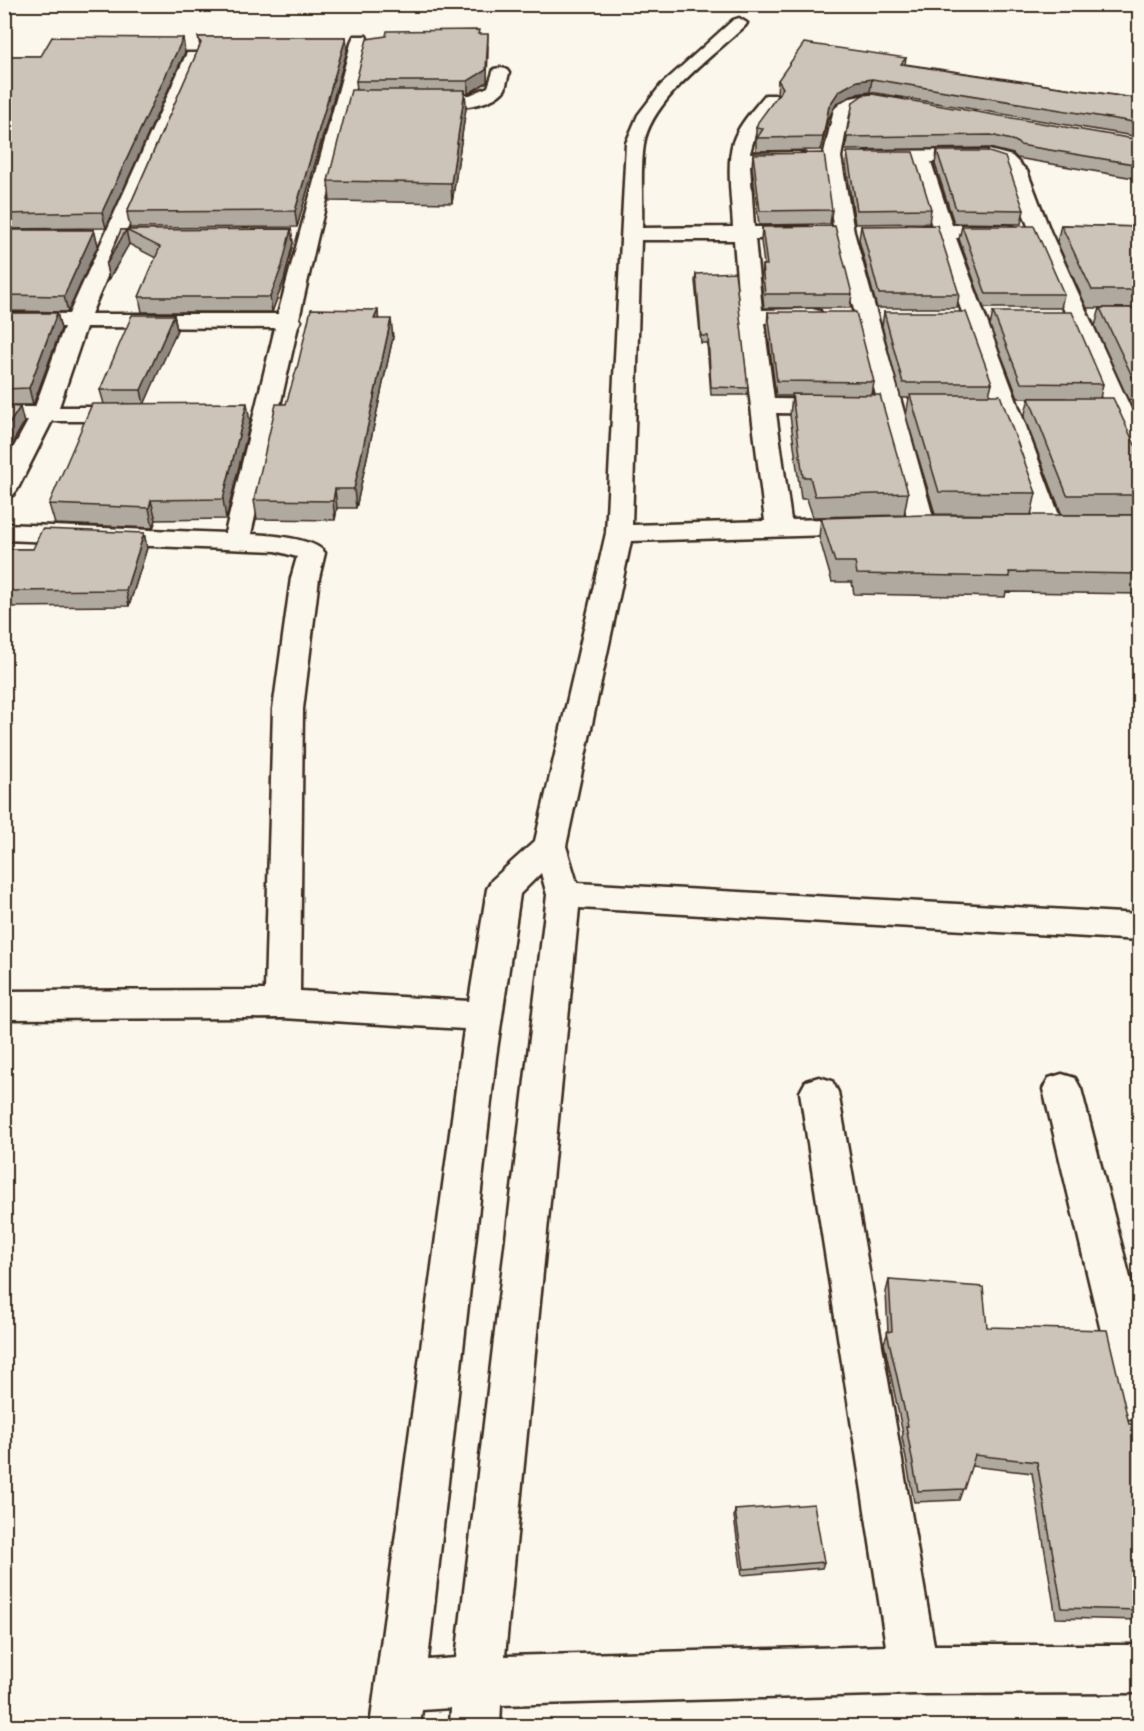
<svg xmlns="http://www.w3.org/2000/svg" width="1144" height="1731" font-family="Caveat,sans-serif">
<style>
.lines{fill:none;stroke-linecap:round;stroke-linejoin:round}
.street-casing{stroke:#3b2a1e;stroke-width:5}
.street{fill:#fbf7ec;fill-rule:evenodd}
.wall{fill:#afa99f;stroke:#3b2a1e;stroke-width:1.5}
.shaded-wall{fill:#8f8982;stroke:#3b2a1e;stroke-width:1.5}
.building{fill:#ccc4b9;stroke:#3b2a1e;stroke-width:1.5}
</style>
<rect width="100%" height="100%" fill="#fbf7ec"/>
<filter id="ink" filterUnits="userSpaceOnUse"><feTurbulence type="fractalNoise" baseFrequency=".0167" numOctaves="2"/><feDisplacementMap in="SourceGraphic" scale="12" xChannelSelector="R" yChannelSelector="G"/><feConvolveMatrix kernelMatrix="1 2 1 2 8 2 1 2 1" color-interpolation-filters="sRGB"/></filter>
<g filter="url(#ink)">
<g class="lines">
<g class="street-casing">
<g id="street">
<path d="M739,18L747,23L745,26C713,56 651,100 644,144C640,171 643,201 642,228L733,227C732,203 726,165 733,142C739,124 753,110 765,95H777L780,99L755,134L750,153L798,152L805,154L807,158L805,162L798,164L750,165L754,227H806L813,229L816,233L813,237L806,239H755L762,310L812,309L820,311L823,316L820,321L812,323H764L774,399L835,400L843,402L847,407L843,412L835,414L776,413L791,520L866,518L875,520L879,526L875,532L866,534L631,541L566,846L577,883L1140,914V940L579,908L505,1656L886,1646L800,1092L806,1081L819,1077L832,1081L838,1092L934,1645H1140V1693L914,1694L501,1705L500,1726H450L451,1708L422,1710L420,1726H370L464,1029L282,1018L4,1019V991L265,990L273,709L291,578L297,557L276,551L4,540V524L225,533L275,328L86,327L59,407H132L140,409L144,414L140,419L132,421H52L17,490L13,495L4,498V465L28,421H4V407H35L64,327H4V313L69,314L185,57L187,53H199L201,57L91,314H278L352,40L354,36H366L368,40L318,235L299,319L301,321L298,326L251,534C269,535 315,538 325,553L319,578L303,709L300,991L469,1001L487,889L492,880L535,841L606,533L626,143L638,115L661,85L733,20ZM641,240H734L740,317L765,521L632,525ZM541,873L547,895L456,1658L428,1660L496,1057L520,894Z"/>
<path d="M500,68L506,69L509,73L505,89C490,110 437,110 415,105L412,101L415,97L421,96L470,95L488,87L494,69Z"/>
<path d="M866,95L902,100L905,104L902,108C883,113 865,97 849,114L841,157L854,232L935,524L931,530L922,532L913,530L909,524L834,232L823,157L834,109L846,99Z"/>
<path d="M989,150L1012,156L1027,171L1050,231L1140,429V465L1131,463L1128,458L1030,231L1008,173L998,164L989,162H931L952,225H1007L1014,227L1017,231L1014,235L1007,237L956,238L1063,526L1059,532L1050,534L1041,532L1037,526L936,238L886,236L883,232L886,228L932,226L912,162L871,163L864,161L862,157L864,153L871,151Z"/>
<path d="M1062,1074L1075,1078L1081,1089L1140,1316V1423L1125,1417L1118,1402L1043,1089L1049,1078Z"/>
</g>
</g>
<use href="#street" class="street"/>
</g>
<g class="wall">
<path d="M479,34L488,46L487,82L468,94H465L466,108L452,203L330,201L328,181L357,90L356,81Z"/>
<path d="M198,37H346L347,51L297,227L130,228L127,212L200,46Z"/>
<path d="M185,52L106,228L4,229V56H41Z"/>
<path d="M906,58L905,64L1140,99V137L870,92L856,94L837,103L828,119L821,150L756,151V128L778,94L777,93L778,80Z"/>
<path d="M853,102L1140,140V179L1017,158L1013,154L989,148L845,150Z"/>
<path d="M937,151L1024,210L1021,224L954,223L935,164Z"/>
<path d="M847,152L931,209L929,223L855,224L846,165Z"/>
<path d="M753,154L832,210L830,224L759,225L752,167Z"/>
<path d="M1061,225L1140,227V308H1087L1057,242Z"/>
<path d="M861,226L959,294L957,308H877L859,240Z"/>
<path d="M962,226L1064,294L1061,308H984L959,239Z"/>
<path d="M762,227L852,294L850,308H764L761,279L762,265H764L761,241Z"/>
<path d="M291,229L293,243L284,280L272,312H142L139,297L156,258L129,244L109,279L106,265L121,230Z"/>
<path d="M4,230H94L98,245L68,312L4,311Z"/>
<path d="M696,274L748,388L747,395H711L707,343H701L695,281Z"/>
<path d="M1100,308H1140V401L1128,399L1095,326Z"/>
<path d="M768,312L874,382L872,395L908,493L904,515L813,517L807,499H801L790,415L792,396H776L767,326Z"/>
<path d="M884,312L992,383L989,395L1036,493L1031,515L935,514L906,416L909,398H901L882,326Z"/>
<path d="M993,312L1103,384L1100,398L1135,445L1140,446V515H1062L1024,417L1029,398H1066H1018L990,326Z"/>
<path d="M4,313H57L61,329L33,405H4Z"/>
<path d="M174,315L177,330L144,404L250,422L226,519L156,520L153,528L55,524L49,504L104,404L100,390Z"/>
<path d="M378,319L393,337L356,508H337L335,520L257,519L254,500L286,404Z"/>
<path d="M1140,406V423L1136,417Z"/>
<path d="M1140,515V594L1006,592L1005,597L854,594L852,582H832L819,537L821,518Z"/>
<path d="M144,533L147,548L129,606L4,607V549H33Z"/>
<path d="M889,1280L987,1327L1129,1424L1140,1425V1620L1056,1618L1032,1473L971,1466L959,1500L914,1502L902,1437L903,1434L884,1343L888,1332L886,1292Z"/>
<path d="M735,1510L824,1562L822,1568L742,1575L734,1516Z"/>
</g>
<g class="shaded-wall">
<path d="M488,34L487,82L468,94V81Z"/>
<path d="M346,37L347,51L297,227L295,211Z"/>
<path d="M183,38L185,52L106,228L102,212Z"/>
<path d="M872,79L870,92L856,94L837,103L828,119L821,150L823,137L829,106L839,91L857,81Z"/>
<path d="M465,90L466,108L452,203L451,183Z"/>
<path d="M291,229L293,243L284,280L272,312L270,297Z"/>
<path d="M94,230L98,245L68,312L64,296Z"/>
<path d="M126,230L129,244L109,279L106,265Z"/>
<path d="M378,310L379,328L374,319Z"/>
<path d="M57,313L61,329L33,405L29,388Z"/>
<path d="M174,315L177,330L144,405L141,390Z"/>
<path d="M391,319L393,337L356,508L354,489Z"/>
<path d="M247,403L250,422L226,519L223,499Z"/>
<path d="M20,407L24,423L4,457V432Z"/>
<path d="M335,489L337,508L335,520L333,501Z"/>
<path d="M151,500L156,520L153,528L149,508Z"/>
<path d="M144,533L147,548L129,606L126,590Z"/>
</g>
<g class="building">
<path d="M479,30L478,34H488L486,70L468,81H356L367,39L386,36L387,31Z"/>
<path d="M52,37L183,38L102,212L4,214V56H41Z"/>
<path d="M198,37H346L295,211L127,212L201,43Z"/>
<path d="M804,43L906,58L901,64L1140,99V123L872,79L857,81L839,91L829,106L823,137L757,138L763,129L756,128L758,122L783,88L778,80Z"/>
<path d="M351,90H465L451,183L328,181Z"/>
<path d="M872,94L1140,140V165L1020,145L1015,141L991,135L846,137L853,102L863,95Z"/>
<path d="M937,151H986L1005,157L1024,210L956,209Z"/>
<path d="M847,152H913L931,209L857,210Z"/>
<path d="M824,153L832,210L760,211L753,154Z"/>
<path d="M937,225L959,294H879L861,226Z"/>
<path d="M1061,225L1140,227V290H1092Z"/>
<path d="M835,226L852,294H765L762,265H767L762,227Z"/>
<path d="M962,226H1034L1064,294H986Z"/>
<path d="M291,229L282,266L270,297H139L160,247L126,230L106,265L121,230Z"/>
<path d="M4,230H94L64,296L4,295Z"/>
<path d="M735,272L748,388L711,387L708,336H701L696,274Z"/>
<path d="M1100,308H1140V381L1134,380Z"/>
<path d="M311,309L378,310L374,319H391L354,489H335L333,501L254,500L276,404H286L298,364Z"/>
<path d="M768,312H856L874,382L777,381Z"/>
<path d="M884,312H966L992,383H903Z"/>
<path d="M993,312H1072L1103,384L1021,383Z"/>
<path d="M4,313H57L29,388L4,389Z"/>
<path d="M132,315H174L141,390H100Z"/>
<path d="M792,394L880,395L908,493L815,496L810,477H803Z"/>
<path d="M910,395H1000L1036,493L939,492Z"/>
<path d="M1029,398H1113L1135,445L1140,446V495H1067Z"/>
<path d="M247,403L223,499L151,500L149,508L49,504L92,404Z"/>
<path d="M4,406L20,407L4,432Z"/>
<path d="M926,515H1140V574L1009,572L1010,577L857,574L855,562H835L821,518Z"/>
<path d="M42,529L144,533L126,590L4,591V549H33Z"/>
<path d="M889,1280L983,1287L987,1327L1107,1330L1129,1424L1140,1425V1610L1062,1608L1037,1462L975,1455L964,1489L918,1491L906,1426H908L887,1332L892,1331Z"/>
<path d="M814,1504L824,1562L744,1569L735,1510Z"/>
</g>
</g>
<rect width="1144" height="1731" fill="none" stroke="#fbf7ec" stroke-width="24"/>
<rect x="12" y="12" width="1120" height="1707" fill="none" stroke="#3b2a1e" stroke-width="2" filter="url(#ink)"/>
</svg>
